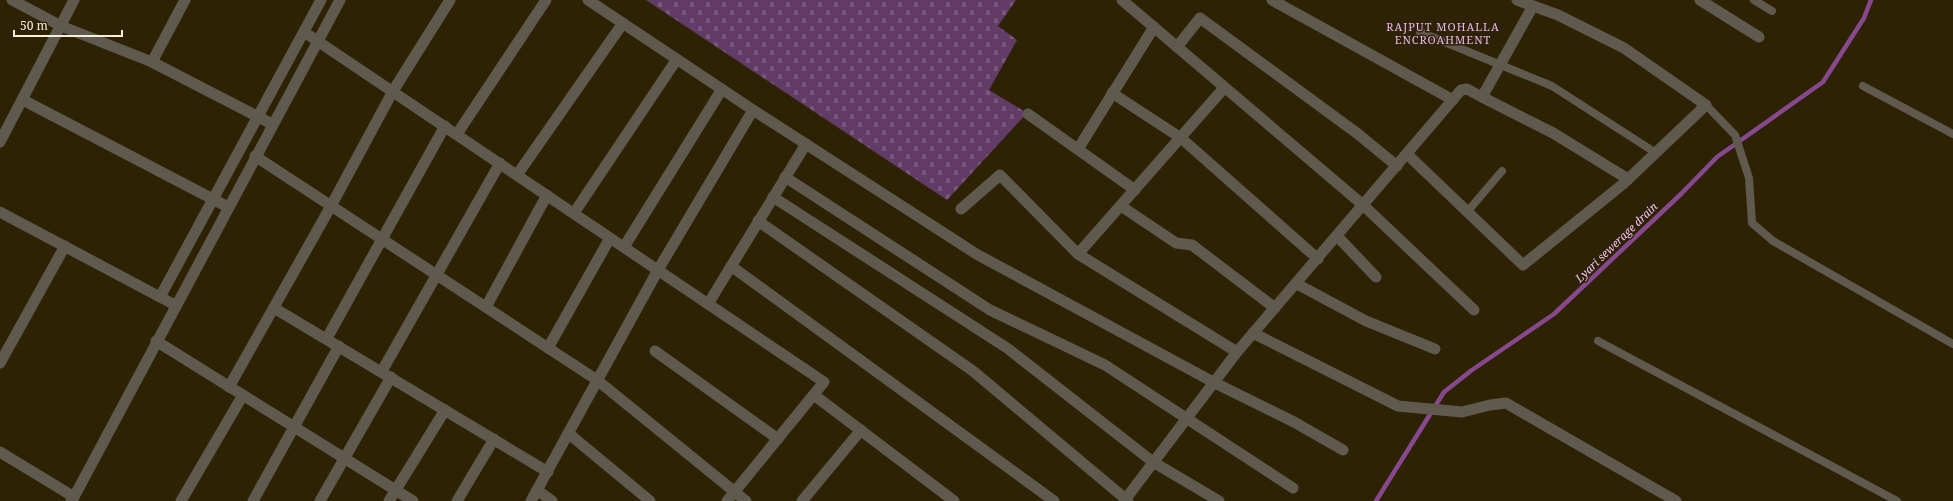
<svg xmlns="http://www.w3.org/2000/svg" width="1953" height="501" viewBox="0 0 1953 501" font-family="'Noto Serif',serif">
  <style>
    .cemetery { fill: url(#cemetery-stones) }
    .lines { fill: none; stroke-linecap: round; stroke-linejoin: round }
    .stream { stroke: #87488d; stroke-width: 4.5 }
    .service { stroke: #5f5a4d; stroke-width: 8 }
    .minor { stroke: #5f5a4d; stroke-width: 11 }
    .tertiary { stroke: #5f5a4d; stroke-width: 11 }
    .labels { text-anchor: middle; dominant-baseline: central; stroke-width: 3; stroke-linejoin: round; paint-order: stroke }
    .neighbourhood-label { font-size: 11px; letter-spacing: 1px; fill: #edb6f1; stroke: #2d2304 }
    .water-label { font-size: 11px; font-style: italic; fill: #f7c4fc; stroke: #2d2304 }
  </style>
  <defs>
    <pattern id="cemetery-stones" width="16" height="16" patternUnits="userSpaceOnUse"><rect width="16" height="16" fill="#623b66"/><path d="M2 7V4a2 2 0 0 1 4 0v3zM10 15v-3a2 2 0 0 1 4 0v3z" fill="#79587b"/></pattern>
  </defs>
  <rect width="100%" height="100%" fill="#2d2304"/>
  <!-- cemetery -->
  <polygon class="cemetery" points="646,0 1016,0 998,26 1017,40 989,90 1027,113 947,200"/>
  <g class="lines">
    <!-- stream -->
    <polyline class="stream" points="1376,501 1444,392 1472,370 1554,314 1681,194 1717,157 1823,82 1864,18 1871,0"/>
    <!-- service -->
    <g class="service">
      <polyline points="1754,0 1772,11"/>
      <polyline points="1420,32 1552,86 1656,153"/>
      <polyline points="1863,86 1953,134"/>
      <polyline points="1706,105 1735,135 1749,178 1752,223 1773,241 1953,344"/>
      <polyline points="1467,212 1502,171"/>
      <polyline points="1598,341 1897,501"/>
    </g>
    <!-- minor -->
    <g class="minor">
      <polyline points="12,0 61,26 152,62 272,124"/>
      <polyline points="588,0 753,110 978,255 1215,383 1294,422 1343,450"/>
      <polyline points="1122,0 1363,205 1474,310"/>
      <polyline points="1272,0 1453,100"/>
      <polyline points="1700,0 1759,37"/>
      <polyline points="304,32 824,382 727,501"/>
      <polyline points="1177,47 1200,18 1358,134 1397,166"/>
      <polyline points="152,62 185,0"/>
      <polyline points="1112,93 1181,138 1318,259"/>
      <polyline points="1482,97 1553,133 1628,179"/>
      <polyline points="23,100 228,207"/>
      <polyline points="1028,114 1135,190"/>
      <polyline points="457,134 546,0"/>
      <polyline points="0,142 74,0"/>
      <polyline points="1078,149 1154,27"/>
      <polyline points="1407,154 1523,265 1623,184 1706,105 1624,48 1558,15 1517,0"/>
      <polyline points="255,156 597,380 746,501"/>
      <polyline points="517,175 623,23"/>
      <polyline points="785,177 990,310 1105,365 1293,488"/>
      <polyline points="773,197 1007,348 1153,462 1219,501"/>
      <polyline points="1121,206 1176,243 1192,245 1275,308"/>
      <polyline points="961,209 1000,175 1078,254 1237,352"/>
      <polyline points="0,212 175,305"/>
      <polyline points="574,213 677,59"/>
      <polyline points="758,221 973,371 1128,501"/>
      <polyline points="1337,236 1376,277"/>
      <polyline points="624,247 722,89"/>
      <polyline points="1078,254 1224,88"/>
      <polyline points="731,266 1054,501"/>
      <polyline points="1297,284 1366,321 1435,349"/>
      <polyline points="160,297 321,0"/>
      <polyline points="708,304 806,144"/>
      <polyline points="486,307 547,195"/>
      <polyline points="274,308 548,472"/>
      <polyline points="1253,333 1398,406 1462,412 1490,405 1506,403 1676,501"/>
      <polyline points="327,338 445,126"/>
      <polyline points="156,341 413,501"/>
      <polyline points="548,348 610,238"/>
      <polyline points="655,351 778,439"/>
      <polyline points="0,363 65,246"/>
      <polyline points="382,371 500,163"/>
      <polyline points="229,387 331,206 393,91 450,0"/>
      <polyline points="814,395 954,501"/>
      <polyline points="568,433 650,501"/>
      <polyline points="537,490 552,501"/>
      <polyline points="74,497 340,0"/>
      <polyline points="181,501 243,395"/>
      <polyline points="253,501 339,346"/>
      <polyline points="320,501 391,377"/>
      <polyline points="389,501 445,410"/>
      <polyline points="457,501 494,439"/>
      <polyline points="531,501 658,270 753,110"/>
      <polyline points="802,501 861,430"/>
      <polyline points="1124,501 1237,352 1461,90 1467,89 1482,97 1533,6"/>
    </g>
    <!-- tertiary -->
    <polyline class="tertiary" points="0,452 74,497 71,501"/>
  </g>
  <g class="labels">
    <!-- neighbourhood labels -->
    <g class="neighbourhood-label">
      <text x="1443" y="26">RAJPUT MOHALLA<tspan x="1443" dy="13">ENCROAHMENT</tspan></text>
    </g>
    <!-- water labels -->
    <g class="water-label">
      <text transform="translate(1616 242) rotate(-44)">Lyari sewerage drain</text>
    </g>
  </g>
  <!-- scale -->
  <path d="M14 30v6h108v-6" fill="none" stroke="#f6efde" stroke-width="2"/>
  <text x="20" y="30" font-size="12" fill="#f6efde" stroke="#2d2304" stroke-width="3" paint-order="stroke">50 m</text>
</svg>
